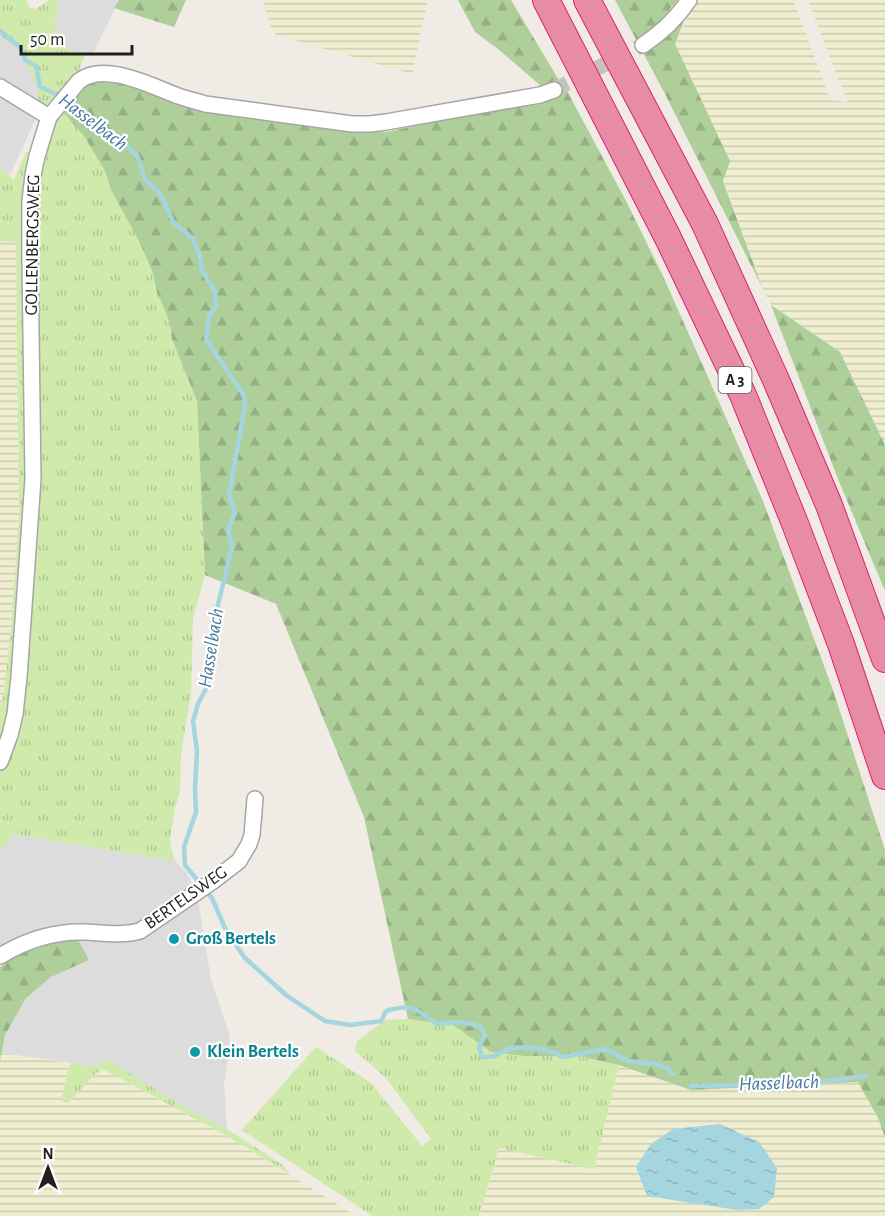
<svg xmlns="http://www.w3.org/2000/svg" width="885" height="1216" viewBox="0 0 885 1216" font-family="'Alegreya Sans',sans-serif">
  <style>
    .residential { fill: #dddcdc }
    .farmland { fill: url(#farmland-rules) }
    .grass { fill: url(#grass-tufts) }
    .forest { fill: url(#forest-firs) }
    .water { fill: url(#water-ripples) }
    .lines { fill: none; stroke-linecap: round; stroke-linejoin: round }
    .stream { stroke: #a5d5de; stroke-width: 4.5 }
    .minor-tunnel { stroke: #c6c2bd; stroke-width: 15; stroke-dasharray: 15 8; stroke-linecap: butt }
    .minor-casing { stroke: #a6a6a6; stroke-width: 18 }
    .motorway-casing { stroke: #dc2471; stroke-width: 28 }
    .minor { stroke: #fff; stroke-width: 15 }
    .motorway { stroke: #e78ca4; stroke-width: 26 }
    .culture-dot { fill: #0f9aa8; stroke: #fff; stroke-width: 2 }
    .labels { text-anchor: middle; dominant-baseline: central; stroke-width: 4.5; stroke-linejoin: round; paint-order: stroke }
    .shield { fill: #fff; stroke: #626262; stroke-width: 1.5 }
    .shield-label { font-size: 16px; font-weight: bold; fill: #1f1f1f }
    .street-label { font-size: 18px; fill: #1f1f1f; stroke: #fff }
    .culture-label { font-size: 18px; font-weight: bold; fill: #0d838f; stroke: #fff; text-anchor: start }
    .water-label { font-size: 20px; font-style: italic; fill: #4479a0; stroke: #fff }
  </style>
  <defs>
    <pattern id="farmland-rules" width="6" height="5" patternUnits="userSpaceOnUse" patternTransform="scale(1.5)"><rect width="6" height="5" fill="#efeed0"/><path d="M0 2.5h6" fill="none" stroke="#ccccb2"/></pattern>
    <pattern id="grass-tufts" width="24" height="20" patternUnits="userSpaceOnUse" patternTransform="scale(1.5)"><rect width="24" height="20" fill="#cfeaab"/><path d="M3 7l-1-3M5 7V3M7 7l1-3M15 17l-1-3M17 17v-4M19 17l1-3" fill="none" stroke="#b1c893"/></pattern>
    <pattern id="forest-firs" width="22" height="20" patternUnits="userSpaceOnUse" patternTransform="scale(1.5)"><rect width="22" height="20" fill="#aecf99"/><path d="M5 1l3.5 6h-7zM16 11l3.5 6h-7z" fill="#95b183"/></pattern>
    <pattern id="water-ripples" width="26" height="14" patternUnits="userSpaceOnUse" patternTransform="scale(1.5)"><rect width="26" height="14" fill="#a5d5de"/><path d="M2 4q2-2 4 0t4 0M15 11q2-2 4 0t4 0" fill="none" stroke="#8eb6be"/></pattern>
  </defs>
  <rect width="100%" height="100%" fill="#f0ebe5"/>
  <!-- residential -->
  <g class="residential">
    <polygon points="59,0 119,0 93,54 73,52 55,38 55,24"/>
    <polygon points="0,36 20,50 31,65 38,88 38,113 10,175 0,167"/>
    <polygon points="13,834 175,861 188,875 197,894 211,980 229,1034 230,1043 224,1084 227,1129 95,1066 1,1053 5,1035 26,998 51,977 89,959 0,951 0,851"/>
  </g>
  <!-- farmland -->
  <g class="farmland">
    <polygon points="263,0 428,0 412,74 276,35 271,28"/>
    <polygon points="694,0 793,0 831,100 847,102 808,0 885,0 885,445 840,352 771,305 762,287 675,44"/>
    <polygon points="0,241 16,242 19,514 12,617 4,692 0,707"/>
    <polygon points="1,1053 70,1063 61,1100 103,1069 229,1137 356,1216 0,1216 0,1060"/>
    <polygon points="619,1065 691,1090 858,1082 878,1118 885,1137 885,1216 479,1216 499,1148 594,1169"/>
  </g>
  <!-- grass -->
  <g class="grass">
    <polygon points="0,0 26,0 30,8 36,9 49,0 59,0 55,24 55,38 73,52 85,54 78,73 38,113 38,88 20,50 0,36"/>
    <polygon points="59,109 84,136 105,171 111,190 140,243 153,273 158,297 161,301 170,323 172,339 197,401 205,575 193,618 191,694 181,753 180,792 175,808 170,838 172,851 175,861 13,834 0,851 0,767 16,716 39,161"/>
    <polygon points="34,151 31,478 11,701 0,745 0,707 4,692 12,617 19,514 16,242 0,241 0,167 14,180 26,152"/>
    <polygon points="408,1019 453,1025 491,1052 525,1056 578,1056 619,1065 594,1169 499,1148 479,1216 373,1216 242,1130 316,1047 371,1083 422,1146 431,1139 386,1078 355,1051 357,1041 385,1020"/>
    <polygon points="108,1060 193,1112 227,1129 283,1165 290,1174 229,1137 103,1069 95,1074 68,1103 61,1100 70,1063 95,1066"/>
  </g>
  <!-- forest -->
  <g class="forest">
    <polygon points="119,0 186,0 174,27 114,8"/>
    <polygon points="458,0 511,0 560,82 541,86 498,49 475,32"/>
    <polygon points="615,0 678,0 669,10 683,23 675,44 730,161 723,181 762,287 665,94"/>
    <path d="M 100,82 L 118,83 L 203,111 L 358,132 L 386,132 L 530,101 L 567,91 L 626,201 L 663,276 L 763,501 L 833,690 L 885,850 L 885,1137 L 878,1118 L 858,1082 L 691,1090 L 619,1065 L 578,1056 L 525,1056 L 491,1052 L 453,1025 L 408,1019 L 364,817 L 276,604 L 205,575 L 197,401 L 172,339 L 170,323 L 161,301 L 158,297 L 153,273 L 140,243 L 111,190 L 105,171 L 84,136 L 60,109 C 73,96 82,85 100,82 Z"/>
    <polygon points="771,305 840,352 885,445 885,591 838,479"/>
    <polygon points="76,936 89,960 51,977 26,998 5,1035 0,1060 0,967 31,946"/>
  </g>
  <!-- water -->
  <polygon class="water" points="720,1124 759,1142 777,1168 774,1197 759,1209 737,1210 647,1196 636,1167 651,1144 673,1129"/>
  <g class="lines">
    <!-- stream -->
    <g class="stream">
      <polyline points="0,31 21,48 25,60 36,66 40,87 61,96"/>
      <path d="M 69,99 L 137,155 L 145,179 L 160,193 L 173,222 L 192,238 L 200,256 L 202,270 L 215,292 L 216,306 L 209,317 L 206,338 L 219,359 L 244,395 L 245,406 L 229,495 L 235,513 L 228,530 L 232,547 L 216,613 L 209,656 L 210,667 L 204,677 L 208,685 L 198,704 L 193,721 L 197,751 L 195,789 L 196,812 L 184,847 L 185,865 L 212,898 L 225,928 L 244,957 L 286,995 L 325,1021 L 350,1025 L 381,1021 L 386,1011 C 413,1003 416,1009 437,1024 C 453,1021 466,1021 481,1027 L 485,1035 L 479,1047 L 482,1057 C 499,1058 496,1053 509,1049 C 523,1045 551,1049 562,1057 L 606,1049 L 628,1061 L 655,1064 L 667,1068 L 673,1074"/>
      <path d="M 691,1086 C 750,1085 808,1085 866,1076"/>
    </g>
    <!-- minor-tunnel -->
    <polyline class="minor-tunnel" points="554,90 643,45"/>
    <defs>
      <g id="minor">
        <path d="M 643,45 C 661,33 677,18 689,0"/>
        <polyline points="0,87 49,117"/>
        <path d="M 0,762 L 10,735 L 15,714 L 19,677 L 33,479 L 30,259 L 30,201 L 33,175 L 37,156 L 49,117 L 79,81 C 105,61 151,86 178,96 C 187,99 196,101 205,104 L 352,124 L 370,124 L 386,122 L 540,95 L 554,90"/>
        <path d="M 0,956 C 26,940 54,931 85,932 C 104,933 122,936 140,931 L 213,881 L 239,861 L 249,844 L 252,835 L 255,799"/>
      </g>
      <g id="motorway">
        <polyline points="546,0 668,238 743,395 794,521 841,644 885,776"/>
        <polyline points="587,0 705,224 776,380 829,505 885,659"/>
      </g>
    </defs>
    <!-- minor casing -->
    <use href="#minor" class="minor-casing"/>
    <!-- motorway casing -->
    <use href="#motorway" class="motorway-casing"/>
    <!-- minor -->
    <use href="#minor" class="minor"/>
    <!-- motorway -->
    <use href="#motorway" class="motorway"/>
  </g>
  <!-- markers -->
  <g class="culture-dot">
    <circle cx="174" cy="939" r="6"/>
    <circle cx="195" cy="1052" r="6"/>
  </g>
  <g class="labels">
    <!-- shield labels -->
    <rect class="shield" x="718.5" y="367" width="33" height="26" rx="4.5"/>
    <g class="shield-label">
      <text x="735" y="380">A 3</text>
    </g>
    <!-- street labels -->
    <g class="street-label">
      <text transform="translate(33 245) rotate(-89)">GOLLENBERGSWEG</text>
      <text transform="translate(186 898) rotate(-35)">BERTELSWEG</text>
    </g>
    <!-- culture labels -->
    <g class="culture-label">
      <text x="186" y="939">Groß Bertels</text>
      <text x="207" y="1052">Klein Bertels</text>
    </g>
    <!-- water labels -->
    <g class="water-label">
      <text transform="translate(93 122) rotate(37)">Hasselbach</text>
      <text transform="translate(211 648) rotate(-81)">Hasselbach</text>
      <text transform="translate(779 1083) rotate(-2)">Hasselbach</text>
    </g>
  </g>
  <!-- north arrow -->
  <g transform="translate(48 1168)" stroke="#ffffff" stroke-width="4.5" paint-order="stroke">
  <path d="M0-4.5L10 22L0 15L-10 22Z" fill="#1f1f1f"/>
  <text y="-9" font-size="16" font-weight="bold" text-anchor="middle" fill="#1f1f1f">N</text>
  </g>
  <!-- scale -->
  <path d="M21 45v9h111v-9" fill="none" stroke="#1f1f1f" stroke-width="3"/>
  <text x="30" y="45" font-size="18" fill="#1f1f1f" stroke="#ffffff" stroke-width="4.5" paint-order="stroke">50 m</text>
</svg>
